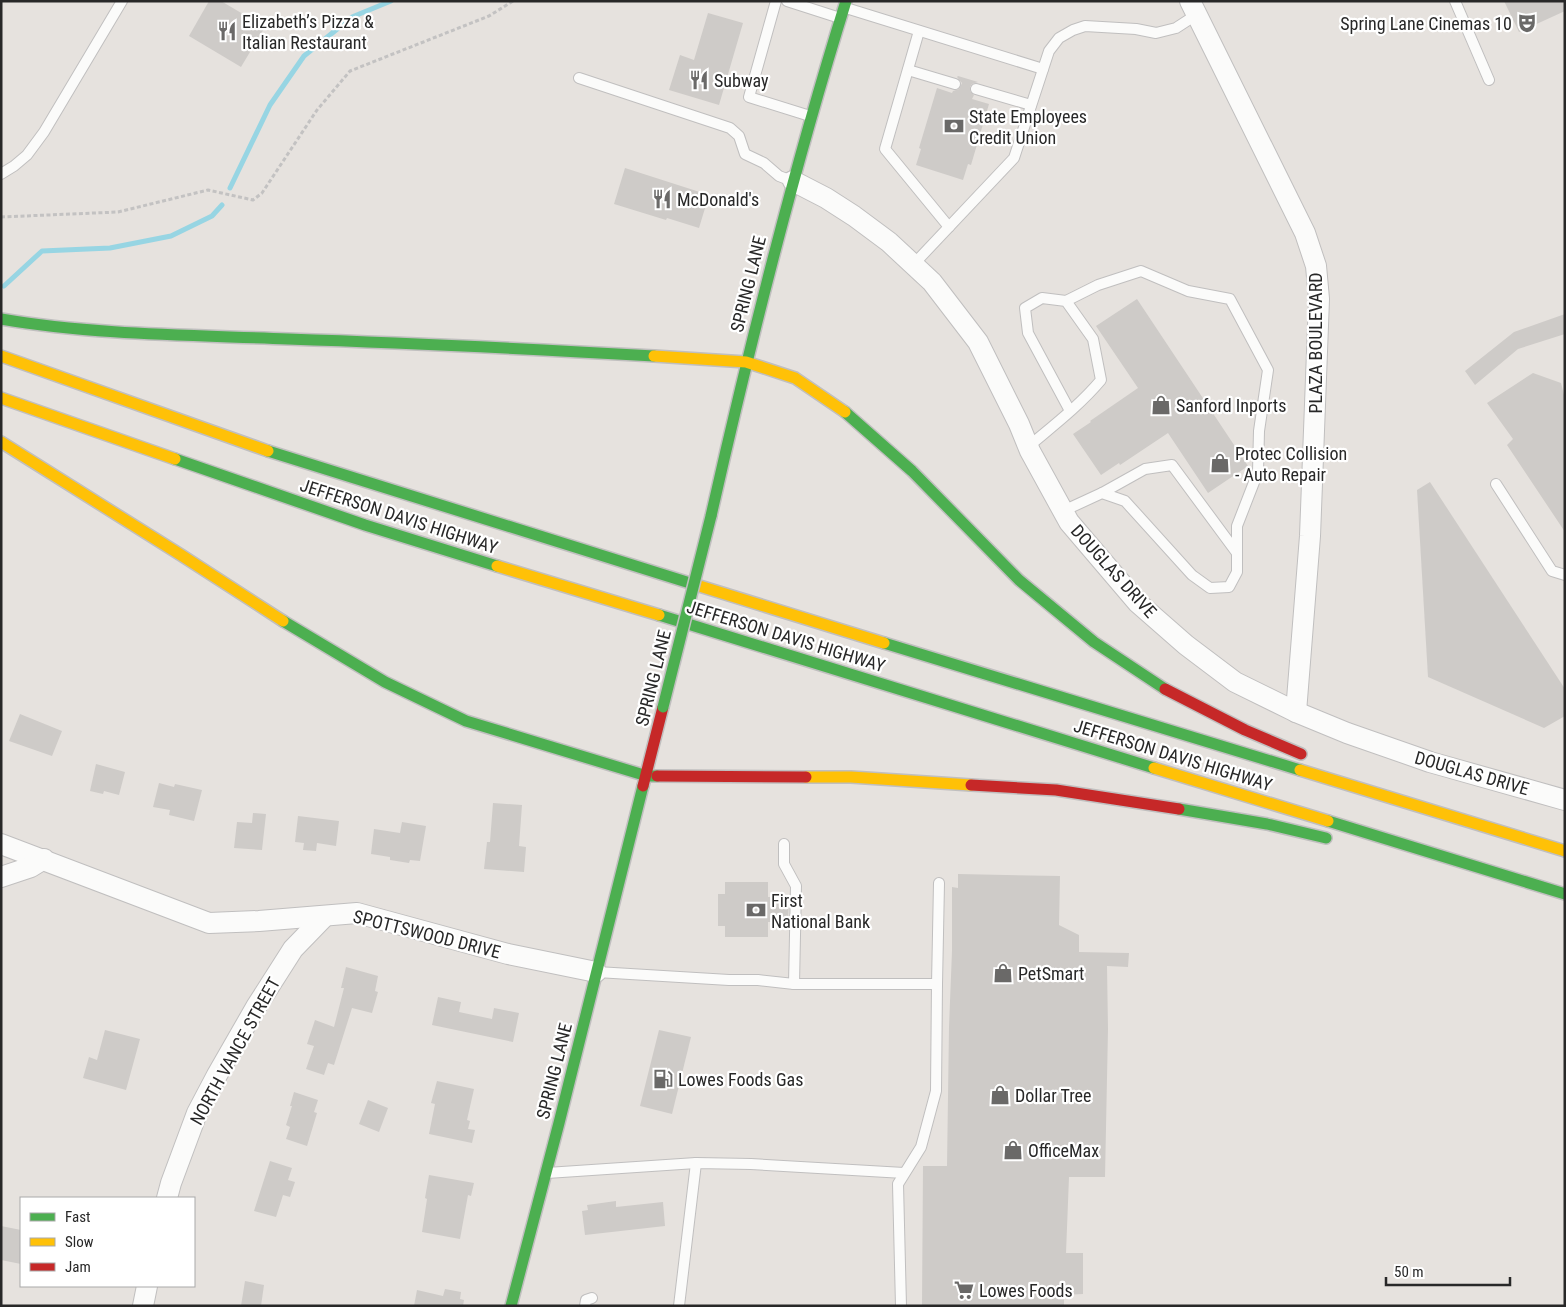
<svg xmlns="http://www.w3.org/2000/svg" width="1566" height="1307" viewBox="0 0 1566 1307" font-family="'Roboto Condensed',sans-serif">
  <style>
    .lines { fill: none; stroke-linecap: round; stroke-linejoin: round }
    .stream { stroke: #97d5e3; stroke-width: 5 }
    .building { fill: #cecbc8 }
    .lane-casing { stroke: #c0bfbf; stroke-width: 12 }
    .street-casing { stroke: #c0bfbf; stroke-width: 22 }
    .fast-casing { stroke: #c0bfbf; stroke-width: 14 }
    .slow-casing { stroke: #c0bfbf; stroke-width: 14 }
    .jam-casing { stroke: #c0bfbf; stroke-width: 14 }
    .path { stroke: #c3c2c2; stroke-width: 3; stroke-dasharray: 4 2.5; stroke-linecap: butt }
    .lane { stroke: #fbfbfa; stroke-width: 10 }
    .street { stroke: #fbfbfa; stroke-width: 20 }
    .fast { stroke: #4caf50; stroke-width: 11 }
    .slow { stroke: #ffc107; stroke-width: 11 }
    .jam { stroke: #c62828; stroke-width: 11 }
    .fast-bridge-casing { stroke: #c0bfbf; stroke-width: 14; stroke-linecap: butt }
    .fast-bridge { stroke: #4caf50; stroke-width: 11 }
    .labels { text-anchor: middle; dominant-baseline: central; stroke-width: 4.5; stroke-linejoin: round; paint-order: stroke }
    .poi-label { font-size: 18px; fill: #282828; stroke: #fff; text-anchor: start }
    .street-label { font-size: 18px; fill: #282828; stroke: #fff }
  </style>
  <rect width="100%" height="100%" fill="#e6e2de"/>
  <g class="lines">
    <!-- stream -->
    <g class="stream">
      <polyline points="230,188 270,105 304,56 352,17 391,1"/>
      <polyline points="4,286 42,251 110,248 171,236 212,216 222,205"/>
    </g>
  </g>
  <!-- building -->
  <g class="building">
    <polygon points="209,1 221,1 265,27 241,67 189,36"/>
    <polygon points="1504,1 1565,1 1565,11 1519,32"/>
    <polygon points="708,13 743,23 719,105 669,90 680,55 694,60"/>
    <polygon points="958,76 978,82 972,84 970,87 970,91 974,95 972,99 989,104 971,165 968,164 963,180 916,165 921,149 919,148 937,88 952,93 953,91 959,89 962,83 957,77"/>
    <polygon points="625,168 709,195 699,228 667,218 666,220 614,204"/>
    <polygon points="1137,299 1248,466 1208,493 1168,433 1120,465 1119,463 1101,475 1073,434 1091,422 1090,421 1138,388 1096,326"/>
    <polygon points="1565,314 1565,334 1518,349 1475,385 1465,371 1514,332"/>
    <polygon points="1533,373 1561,383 1565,399 1565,532 1507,445 1513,439 1487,403"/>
    <polygon points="1430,482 1565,689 1565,716 1544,728 1428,677 1417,490"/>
    <polygon points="20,714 62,731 52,756 9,741"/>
    <polygon points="96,764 125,772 119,795 104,791 103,794 90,791"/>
    <polygon points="159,783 174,787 175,784 202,790 194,821 169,815 170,810 153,807"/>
    <polygon points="493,803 522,805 519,846 526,847 524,872 484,869 487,842 490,842"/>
    <polygon points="253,813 266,814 262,850 234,848 237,822 252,823"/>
    <polygon points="298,816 339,821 336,846 317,843 316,851 303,850 304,843 295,842"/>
    <polygon points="402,822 426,826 420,861 410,860 409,863 390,860 390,857 371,854 374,829 400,833"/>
    <polygon points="958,874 1060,876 1059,925 1079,935 1079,952 1129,953 1128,967 1107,966 1108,1029 1105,1177 1069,1177 1066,1253 1083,1253 1083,1294 1064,1295 1064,1306 922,1306 923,1166 947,1166 949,1027 952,951 952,887 958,888"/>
    <polygon points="725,882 768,882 768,897 789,897 788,922 768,922 768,937 725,937 725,926 718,926 718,894 725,894"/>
    <polygon points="346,967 378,976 375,991 378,992 372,1013 352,1008 334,1065 328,1063 324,1075 306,1069 314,1046 307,1044 315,1020 334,1027 344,988 341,988"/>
    <polygon points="438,997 461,1002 459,1012 492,1019 494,1008 519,1013 513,1042 432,1025"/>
    <polygon points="105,1030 140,1039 126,1090 83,1078 89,1057 97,1060"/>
    <polygon points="659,1030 691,1037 672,1114 640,1106"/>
    <polygon points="437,1081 474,1089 467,1120 470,1121 468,1129 475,1130 472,1143 429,1134 435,1104 431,1103"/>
    <polygon points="294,1092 318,1100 314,1112 317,1113 307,1146 286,1139 290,1127 286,1125 292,1106 290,1106"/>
    <polygon points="368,1100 388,1108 379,1132 359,1124"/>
    <polygon points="270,1161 292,1168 288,1180 295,1182 290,1197 283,1195 276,1217 254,1211"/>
    <polygon points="429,1175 474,1183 471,1196 468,1195 460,1239 422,1232 427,1199 425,1198"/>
    <polygon points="616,1201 616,1207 663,1202 665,1226 585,1235 582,1211 588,1210 587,1205"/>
    <polygon points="1,1226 21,1230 21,1264 1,1260"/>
    <polygon points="245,1281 264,1285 261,1306 241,1306"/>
    <polygon points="445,1289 461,1292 460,1299 464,1300 463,1306 414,1306 417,1290 443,1296"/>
  </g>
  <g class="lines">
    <defs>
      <g id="lane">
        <polyline points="776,1 749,97 810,116"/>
        <polyline points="787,1 840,18"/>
        <polyline points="1455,1 1489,80"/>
        <polyline points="846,8 1043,69"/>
        <polyline points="919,31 885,149 949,227"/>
        <polyline points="908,70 955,84"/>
        <polyline points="579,78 730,128 739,136 745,154 764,163 779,176 792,181"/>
        <polyline points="976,89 1031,105"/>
        <polyline points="1,174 14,166 27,155 44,132 122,1"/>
        <polyline points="913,265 1014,158 1049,51 1059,38 1073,30 1085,26 1136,29 1156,33 1176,28 1196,15"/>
        <path d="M 1029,446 C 1054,425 1080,405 1101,380 L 1093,339 L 1066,301 L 1042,298 L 1025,308 L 1028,333 L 1070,411"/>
        <polyline points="1496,484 1552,571 1565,575"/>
        <polyline points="1102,493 1145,469 1172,465 1237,553"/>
        <polyline points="1063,511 1102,493 1125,501 1192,575 1210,588 1229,587 1237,572 1237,526 1258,472 1259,431 1268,370 1230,299 1188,291 1141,271 1098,285 1066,301"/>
        <polyline points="784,844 784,864 796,886 794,984"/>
        <polyline points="597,972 729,980 758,980 794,984 937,984"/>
        <polyline points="547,1173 696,1163 751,1164 904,1173"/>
        <polyline points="585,1306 586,1300 592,1298"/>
        <polyline points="679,1306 696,1163"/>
        <polyline points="901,1306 898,1184 921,1147 936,1091 937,984 939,883"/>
      </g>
      <g id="street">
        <polyline points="1190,1 1305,233 1316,266 1319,299 1310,536 1296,712"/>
        <polyline points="793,181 826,198 854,216 889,242 932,282 978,342 1019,424 1030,451 1069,522 1138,603 1186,645 1235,682 1296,712 1347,733 1430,762 1565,800"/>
        <polyline points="1,844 209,923 259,921 357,913 508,954 596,972"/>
        <polyline points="1,877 31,867 44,859"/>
        <polyline points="167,1198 171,1183 197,1113 217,1075 256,1007 293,949 325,916"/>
        <polyline points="143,1306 147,1286"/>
      </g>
      <g id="fast">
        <path d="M 1,319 C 94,335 193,335 288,339 C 410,343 532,349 654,356"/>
        <polyline points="845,412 912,471 1019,580 1094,642 1165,689"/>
        <polyline points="268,451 693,584"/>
        <polyline points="175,459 365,525 497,566"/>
        <path d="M 711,516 C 750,343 793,171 846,1"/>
        <polyline points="659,615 1154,768"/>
        <polyline points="283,621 385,682 466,721 647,776 657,776"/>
        <polyline points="884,643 1300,770"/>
        <polyline points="1179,809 1267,824 1326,838"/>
        <polyline points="1328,821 1565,894"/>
        <polyline points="511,1306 559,1123 643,786"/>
      </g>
      <g id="slow">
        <polyline points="1,356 268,451"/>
        <polyline points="654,356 746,362 795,378 845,412"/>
        <polyline points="1,398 175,459"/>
        <polyline points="1,442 181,555 283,621"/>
        <polyline points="497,566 659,615"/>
        <polyline points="693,584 884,643"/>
        <polyline points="1154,768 1328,821"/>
        <polyline points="1300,770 1565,851"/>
        <polyline points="806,777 851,777 971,785"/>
      </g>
      <g id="jam">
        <polyline points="1165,689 1245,730 1301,754"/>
        <polyline points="657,776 806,777"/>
        <polyline points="971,785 1056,790 1179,809"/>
        <polyline points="643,786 663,707"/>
      </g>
    </defs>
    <!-- lane casing -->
    <use href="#lane" class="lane-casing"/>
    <!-- street casing -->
    <use href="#street" class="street-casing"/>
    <!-- fast casing -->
    <use href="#fast" class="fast-casing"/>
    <!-- slow casing -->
    <use href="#slow" class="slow-casing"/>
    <!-- jam casing -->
    <use href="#jam" class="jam-casing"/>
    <!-- path -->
    <polyline class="path" points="1,217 118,212 208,190 253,200 262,193 317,110 350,71 489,16 513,1"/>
    <!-- lane -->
    <use href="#lane" class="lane"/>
    <!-- street -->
    <use href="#street" class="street"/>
    <!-- fast -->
    <use href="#fast" class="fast"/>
    <!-- slow -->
    <use href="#slow" class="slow"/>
    <!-- jam -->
    <use href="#jam" class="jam"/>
    <defs>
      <polyline id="fast-bridge" points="663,707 711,516"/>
    </defs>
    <!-- fast-bridge casing -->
    <use href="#fast-bridge" class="fast-bridge-casing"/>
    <!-- fast-bridge -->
    <use href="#fast-bridge" class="fast-bridge"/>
  </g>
  <!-- icons -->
  <defs>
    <symbol id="theatre-bare" viewBox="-9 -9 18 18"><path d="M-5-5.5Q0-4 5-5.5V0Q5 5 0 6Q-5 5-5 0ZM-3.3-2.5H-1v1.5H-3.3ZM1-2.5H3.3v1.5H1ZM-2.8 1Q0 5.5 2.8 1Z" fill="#6a6968" stroke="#fff" stroke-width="2.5" paint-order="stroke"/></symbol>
    <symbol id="restaurant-bare" viewBox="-9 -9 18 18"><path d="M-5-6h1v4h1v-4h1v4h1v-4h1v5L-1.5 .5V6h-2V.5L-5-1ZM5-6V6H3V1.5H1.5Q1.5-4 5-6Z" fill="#6a6968" stroke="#fff" stroke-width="2.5" paint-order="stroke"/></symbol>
    <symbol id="bank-bare" viewBox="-9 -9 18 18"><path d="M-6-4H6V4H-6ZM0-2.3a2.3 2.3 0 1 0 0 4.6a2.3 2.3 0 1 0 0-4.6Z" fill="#6a6968" stroke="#fff" stroke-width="2.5" paint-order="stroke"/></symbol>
    <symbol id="shop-bare" viewBox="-9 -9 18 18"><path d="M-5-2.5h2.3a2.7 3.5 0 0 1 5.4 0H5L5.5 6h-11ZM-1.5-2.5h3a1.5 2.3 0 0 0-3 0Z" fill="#6a6968" stroke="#fff" stroke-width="2.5" paint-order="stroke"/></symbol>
    <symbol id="fuel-bare" viewBox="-9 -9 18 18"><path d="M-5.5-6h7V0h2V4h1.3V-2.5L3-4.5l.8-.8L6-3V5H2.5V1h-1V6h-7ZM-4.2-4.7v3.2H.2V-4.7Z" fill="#6a6968" stroke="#fff" stroke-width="2.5" paint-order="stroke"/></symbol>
    <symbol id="supermarket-bare" viewBox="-9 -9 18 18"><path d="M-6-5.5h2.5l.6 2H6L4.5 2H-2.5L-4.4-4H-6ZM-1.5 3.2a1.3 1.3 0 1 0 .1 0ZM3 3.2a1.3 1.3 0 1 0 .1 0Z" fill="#6a6968" stroke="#fff" stroke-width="2.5" paint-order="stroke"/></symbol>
  </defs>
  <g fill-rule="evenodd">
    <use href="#theatre-bare" x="1513" y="9" width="28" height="28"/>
    <use href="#restaurant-bare" x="213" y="17" width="28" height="28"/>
    <use href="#restaurant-bare" x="685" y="66" width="28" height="28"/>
    <use href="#bank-bare" x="940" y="112" width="28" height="28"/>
    <use href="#restaurant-bare" x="648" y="185" width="28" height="28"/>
    <use href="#shop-bare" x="1147" y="391" width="28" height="28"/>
    <use href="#shop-bare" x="1206" y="449" width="28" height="28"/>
    <use href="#bank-bare" x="742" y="896" width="28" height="28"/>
    <use href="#shop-bare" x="989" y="959" width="28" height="28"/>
    <use href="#fuel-bare" x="649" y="1065" width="28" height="28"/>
    <use href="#shop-bare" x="986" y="1081" width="28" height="28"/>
    <use href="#shop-bare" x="999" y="1136" width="28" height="28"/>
    <use href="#supermarket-bare" x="950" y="1276" width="28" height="28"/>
  </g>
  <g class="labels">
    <!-- poi labels -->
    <g class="poi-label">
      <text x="242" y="21">Elizabeth’s Pizza &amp;<tspan x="242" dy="21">Italian Restaurant</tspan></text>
      <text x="1512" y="23" text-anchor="end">Spring Lane Cinemas 10</text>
      <text x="714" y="80">Subway</text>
      <text x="969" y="116">State Employees<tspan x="969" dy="21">Credit Union</tspan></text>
      <text x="677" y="199">McDonald's</text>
      <text x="1176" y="405">Sanford Inports</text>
      <text x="1235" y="453">Protec Collision<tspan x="1235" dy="21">- Auto Repair</tspan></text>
      <text x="771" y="900">First<tspan x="771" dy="21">National Bank</tspan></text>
      <text x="1018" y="973">PetSmart</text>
      <text x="678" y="1079">Lowes Foods Gas</text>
      <text x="1015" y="1095">Dollar Tree</text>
      <text x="1028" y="1150">OfficeMax</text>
      <text x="979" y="1290">Lowes Foods</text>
    </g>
    <!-- street labels -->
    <g class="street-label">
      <text transform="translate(748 284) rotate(-76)">SPRING LANE</text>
      <text transform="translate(1315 343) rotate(-90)">PLAZA BOULEVARD</text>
      <text transform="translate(399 516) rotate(18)">JEFFERSON DAVIS HIGHWAY</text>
      <text transform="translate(1114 571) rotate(48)">DOUGLAS DRIVE</text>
      <text transform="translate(786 636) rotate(17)">JEFFERSON DAVIS HIGHWAY</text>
      <text transform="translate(653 678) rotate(-76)">SPRING LANE</text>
      <text transform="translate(1173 755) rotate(17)">JEFFERSON DAVIS HIGHWAY</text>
      <text transform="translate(1472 773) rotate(16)">DOUGLAS DRIVE</text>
      <text transform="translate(427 934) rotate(14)">SPOTTSWOOD DRIVE</text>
      <text transform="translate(235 1051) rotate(-61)">NORTH VANCE STREET</text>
      <text transform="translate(554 1071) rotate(-76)">SPRING LANE</text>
    </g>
  </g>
  <!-- border -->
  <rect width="1566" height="1307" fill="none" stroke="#282828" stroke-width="5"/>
  <!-- legend -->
  <rect x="20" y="1197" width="175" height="90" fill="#ffffff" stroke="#a9a9a9"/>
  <rect x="30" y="1213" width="25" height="8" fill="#4caf50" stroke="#a9a9a9"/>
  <text x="65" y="1222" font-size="15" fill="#282828">Fast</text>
  <rect x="30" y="1238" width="25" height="8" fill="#ffc107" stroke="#a9a9a9"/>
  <text x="65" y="1247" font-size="15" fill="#282828">Slow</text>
  <rect x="30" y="1263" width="25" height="8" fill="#c62828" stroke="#a9a9a9"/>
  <text x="65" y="1272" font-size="15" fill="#282828">Jam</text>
  <!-- scale -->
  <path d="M1386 1277v8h124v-8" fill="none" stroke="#282828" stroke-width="2.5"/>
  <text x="1394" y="1277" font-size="15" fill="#282828" stroke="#ffffff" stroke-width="4" paint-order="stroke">50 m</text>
</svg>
